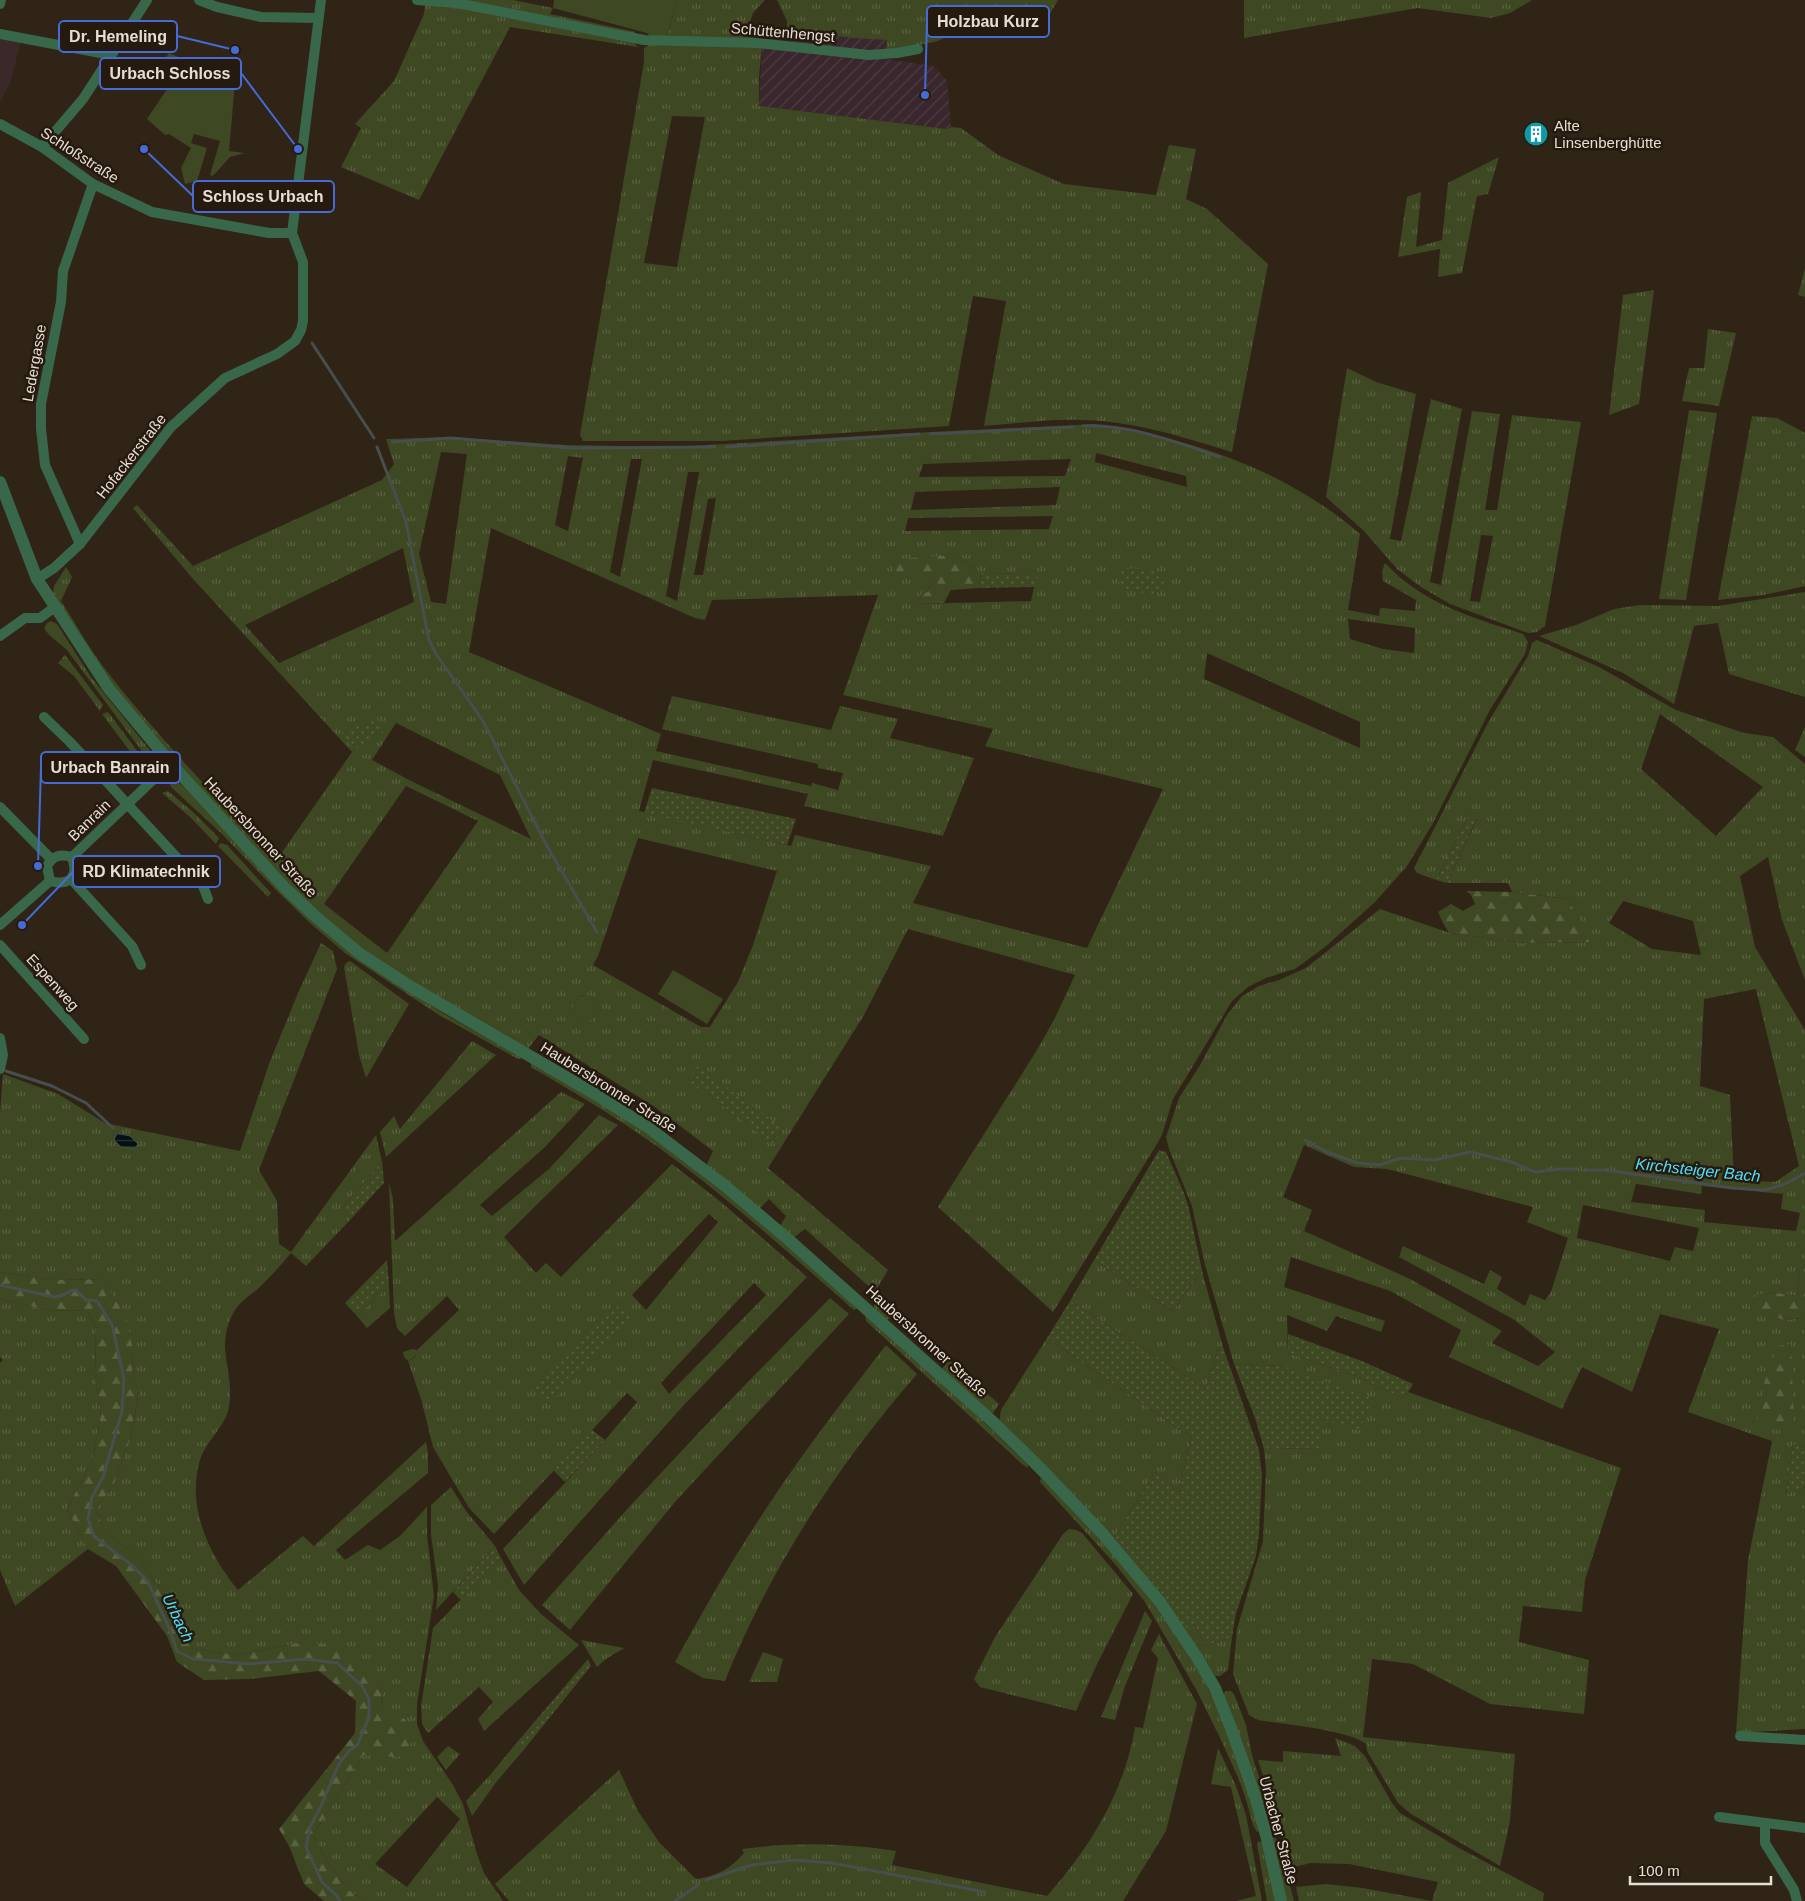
<svg xmlns="http://www.w3.org/2000/svg" width="1805" height="1901" viewBox="0 0 1805 1901" font-family="Arial,sans-serif">
  <style>
    .commercial { fill: #3b2829 }
    .industrial { fill: url(#industrial-furrows) }
    .grass { fill: url(#grass-tufts); fill-rule: evenodd }
    .forest { fill: url(#forest-firs) }
    .park { fill: #3e4822 }
    .garden { fill: url(#garden-dots) }
    .water { fill: url(#water-rules); stroke: #484e4d }
    .lines { fill: none; stroke-linecap: round; stroke-linejoin: round }
    .stream { stroke: #484e4d; stroke-width: 3 }
    .minor { stroke: #39674a; stroke-width: 10 }
    .tertiary { stroke: #39674a; stroke-width: 12 }
    .labels { text-anchor: middle; dominant-baseline: central; stroke-width: 5; stroke-linejoin: round; paint-order: stroke }
    .street-label { font-size: 15px; fill: #e6ded5; stroke: #261a0e }
    .poi-label { font-size: 15px; fill: #e6ded5; stroke: #261a0e; text-anchor: start }
    .water-label { font-size: 16px; font-style: italic; fill: #4edefb; stroke: #261a0e }
    .leader { fill: none; stroke: #456bd7; stroke-width: 2 }
    .callout-dot { fill: #456bd7; stroke: #261a0e; stroke-width: 2 }
    .callout { fill: #261a0e; stroke: #456bd7; stroke-width: 2 }
    .callout-label { font-size: 16px; text-anchor: middle; font-weight: bold; fill: #e6ded5 }
  </style>
  <defs>
    <pattern id="industrial-furrows" width="10" height="10" patternUnits="userSpaceOnUse" patternTransform="scale(1.25)"><rect width="10" height="10" fill="#3a272e"/><path d="M-1 1l2-2M0 10L10 0M9 11l2-2" fill="none" stroke="#4d3c42"/></pattern>
    <pattern id="grass-tufts" width="24" height="20" patternUnits="userSpaceOnUse" patternTransform="scale(1.25)"><rect width="24" height="20" fill="#3e4822"/><path d="M3 7l-1-3M5 7V3M7 7l1-3M15 17l-1-3M17 17v-4M19 17l1-3" fill="none" stroke="#5a6241"/></pattern>
    <pattern id="forest-firs" width="22" height="20" patternUnits="userSpaceOnUse" patternTransform="scale(1.25)"><rect width="22" height="20" fill="#3e4822"/><path d="M5 1l3.5 6h-7zM16 11l3.5 6h-7z" fill="#5a6241"/></pattern>
    <pattern id="garden-dots" width="8" height="8" patternUnits="userSpaceOnUse" patternTransform="scale(1.25)"><rect width="8" height="8" fill="#3e4822"/><path d="M2 2h.1M6 6h.1" fill="none" stroke="#5a6241" stroke-width="1.8" stroke-linecap="round"/></pattern>
    <pattern id="water-rules" width="6" height="5" patternUnits="userSpaceOnUse" patternTransform="scale(1.25)"><rect width="6" height="5" fill="#041013"/><path d="M0 2.5h6" fill="none" stroke="#293234"/></pattern>
  </defs>
  <rect width="100%" height="100%" fill="#302417"/>
  <!-- commercial -->
  <polygon class="commercial" points="0,36 21,41 10,83 0,102"/>
  <!-- industrial -->
  <polygon class="industrial" points="788,30 853,38 887,40 885,59 933,66 947,81 951,127 947,129 759,106 762,46 785,49"/>
  <!-- grass -->
  <g class="grass">
    <polygon points="446,0 513,0 553,8 550,14 632,31 639,35"/>
    <path d="M 677,0 L 765,0 L 753,13 L 749,26 L 762,46 L 759,76 L 759,106 L 947,129 L 951,127 L 961,128 L 998,155 L 1064,184 L 1156,195 L 1169,145 L 1196,149 L 1186,199 L 1207,209 L 1268,264 L 1232,452 C 1182,437 1132,420 1079,420 C 1048,419 1015,424 984,426 L 1006,301 L 973,296 L 949,426 L 721,441 L 583,441 L 580,435 L 644,62 L 644,48 L 651,43 L 667,38 ZM 672,116 L 705,117 L 677,267 L 644,263 Z"/>
    <polygon points="777,0 1058,0 1045,22 1006,16 972,23 938,41 896,50 886,50 887,40 853,38 789,30 787,39 782,38 787,27 787,21"/>
    <polygon points="1244,0 1532,0 1510,13 1491,18 1418,8 1244,38"/>
    <polygon points="425,5 453,7 634,43 638,47 510,27 419,200 341,167 361,128 355,124 394,81 424,14"/>
    <polygon points="1499,157 1488,194 1477,196 1462,273 1438,277 1440,249 1398,257 1407,197 1421,192 1416,247 1442,240 1448,183"/>
    <polygon points="1805,268 1805,297 1798,295"/>
    <polygon points="1654,290 1639,404 1609,415 1623,295"/>
    <polygon points="1708,329 1736,333 1719,406 1682,401 1689,368 1704,368"/>
    <path d="M 1347,368 L 1376,382 L 1416,394 L 1390,539 L 1401,541 L 1431,399 L 1462,409 L 1430,582 L 1441,585 L 1472,411 L 1500,414 L 1485,510 L 1497,510 L 1512,415 L 1581,422 L 1545,626 L 1537,632 L 1528,633 L 1450,604 L 1421,587 L 1397,569 L 1364,531 L 1326,497 ZM 1481,535 L 1493,536 L 1480,602 L 1470,601 Z"/>
    <polygon points="1689,410 1717,413 1686,600 1659,599"/>
    <polygon points="1752,416 1777,418 1805,433 1805,586 1764,595 1718,600"/>
    <path d="M 1095,424 C 1192,439 1285,469 1360,534 L 1348,610 L 1379,616 L 1380,608 L 1415,611 L 1416,600 L 1383,581 L 1382,571 L 1385,563 C 1423,604 1472,617 1523,634 L 1528,642 L 1525,654 L 1491,708 L 1432,825 L 1407,866 L 1375,902 L 1325,947 L 1295,969 L 1266,978 L 1248,987 L 1232,1001 L 1173,1099 L 1162,1135 L 1154,1149 L 1053,1312 L 938,1207 L 1037,1050 L 1055,1018 L 1075,975 L 908,929 L 864,1015 L 768,1168 L 888,1270 L 875,1292 L 805,1229 L 793,1238 L 780,1226 L 786,1216 L 769,1199 L 759,1209 L 706,1166 L 713,1151 L 655,1107 L 539,1035 L 528,1049 L 411,982 L 358,945 L 312,906 L 276,873 L 118,695 L 53,593 L 54,586 L 66,567 L 72,577 L 61,601 C 75,622 87,645 102,665 C 155,734 216,797 276,861 L 352,752 L 194,580 L 133,508 L 137,505 L 193,566 L 382,480 L 394,464 L 386,439 L 451,437 L 565,445 L 673,447 L 932,432 ZM 441,452 L 467,454 L 446,604 L 431,602 L 419,554 ZM 1096,453 L 1186,476 L 1187,487 L 1095,462 ZM 568,456 L 583,458 L 568,531 L 555,525 ZM 631,459 L 642,459 L 620,577 L 610,572 ZM 1071,459 L 1065,476 L 919,477 L 923,464 ZM 688,472 L 699,472 L 677,601 L 666,596 ZM 1060,487 L 1056,505 L 911,510 L 915,492 ZM 716,498 L 703,575 L 694,575 L 708,499 ZM 1053,516 L 1049,529 L 905,531 L 908,518 ZM 491,528 L 695,618 L 705,620 L 712,600 L 878,595 L 843,695 L 993,729 L 985,746 L 1163,789 L 1087,948 L 913,903 L 931,866 L 795,835 L 791,846 L 639,811 L 653,760 L 808,794 L 804,806 L 943,836 L 974,758 L 890,738 L 898,719 L 840,706 L 831,730 L 672,696 L 662,729 L 818,764 L 818,768 L 843,773 L 838,790 L 812,783 L 811,786 L 656,751 L 661,734 L 469,652 ZM 403,548 L 414,602 L 279,663 L 245,625 ZM 955,555 L 981,573 L 1037,574 L 1031,601 L 917,604 L 922,593 L 928,592 L 932,582 ZM 1348,619 L 1415,628 L 1414,653 L 1383,649 L 1350,639 ZM 1207,653 L 1360,722 L 1360,748 L 1204,679 ZM 396,723 L 500,775 L 531,839 L 411,781 L 372,760 ZM 406,786 L 478,821 L 387,953 L 324,904 ZM 638,838 L 777,871 L 753,945 L 738,982 L 710,1027 L 701,1027 L 593,965 L 598,956 ZM 582,995 L 593,997 L 597,1001 L 575,1014 C 572,1006 574,1000 582,995 ZM 689,1081 L 783,1128 L 774,1144 Z"/>
    <polygon points="1805,592 1805,697 1729,674 1718,623 1694,626 1674,704 1623,673 1539,636 1576,625 1614,609 1640,605 1718,606"/>
    <path d="M 51,621 L 57,624 L 91,677 L 157,759 L 155,771 L 144,754 L 67,650 C 60,643 49,637 44,628 L 47,623 Z"/>
    <path d="M 1537,640 L 1597,666 L 1676,710 L 1744,733 L 1773,737 L 1805,764 L 1805,980 L 1782,920 L 1768,857 L 1740,876 L 1755,947 L 1805,1030 L 1805,1264 L 1800,1269 L 1797,1296 L 1771,1292 L 1753,1296 L 1750,1307 L 1784,1320 L 1805,1318 L 1805,1448 L 1793,1445 L 1786,1494 L 1805,1487 L 1805,1729 L 1736,1733 L 1748,1560 L 1772,1441 L 1688,1412 L 1719,1329 L 1660,1314 L 1632,1392 L 1582,1367 L 1562,1409 L 1449,1357 L 1461,1330 L 1390,1291 L 1291,1257 L 1284,1287 L 1385,1321 L 1381,1332 L 1336,1316 L 1327,1331 L 1287,1315 L 1288,1353 L 1356,1376 L 1404,1399 L 1408,1392 L 1621,1468 L 1585,1580 L 1582,1612 L 1523,1606 L 1519,1642 L 1589,1660 L 1584,1714 L 1490,1704 L 1413,1664 L 1372,1659 L 1363,1737 L 1515,1754 L 1510,1821 L 1500,1866 L 1411,1814 L 1398,1803 L 1367,1751 L 1366,1744 C 1349,1730 1282,1724 1258,1720 L 1249,1715 L 1233,1674 L 1237,1629 L 1263,1541 L 1266,1469 L 1264,1449 L 1320,1448 L 1283,1366 L 1234,1364 L 1205,1265 L 1192,1206 L 1169,1149 L 1166,1137 L 1179,1098 L 1199,1067 L 1227,1015 L 1242,996 L 1259,986 L 1279,980 L 1306,968 L 1380,909 L 1450,933 L 1524,943 L 1594,942 L 1567,899 L 1512,892 L 1508,883 L 1447,883 L 1477,819 L 1469,815 L 1436,880 L 1417,873 L 1414,868 L 1489,721 L 1528,656 L 1532,643 ZM 1660,714 L 1763,787 L 1716,836 L 1641,769 ZM 1623,901 L 1693,921 L 1701,955 L 1652,949 L 1609,923 ZM 1756,989 L 1799,1166 L 1775,1182 L 1734,1180 L 1730,1095 L 1700,1086 L 1704,999 ZM 1304,1145 L 1354,1167 L 1387,1169 L 1533,1207 L 1527,1222 L 1568,1238 L 1551,1292 L 1545,1300 L 1530,1294 L 1525,1306 L 1497,1289 L 1502,1277 L 1490,1270 L 1484,1284 L 1403,1246 L 1399,1257 L 1513,1319 L 1555,1352 L 1538,1366 L 1492,1343 L 1502,1331 L 1410,1279 L 1304,1231 L 1312,1210 L 1283,1197 ZM 1636,1184 L 1701,1194 L 1702,1186 L 1783,1194 L 1781,1209 L 1800,1213 L 1796,1231 L 1704,1222 L 1705,1210 L 1631,1202 ZM 1583,1205 L 1699,1228 L 1693,1251 L 1675,1247 L 1670,1261 L 1577,1238 Z"/>
    <polygon points="65,655 103,705 100,711 74,676 58,663"/>
    <polygon points="108,712 147,764 147,774 102,714"/>
    <polygon points="1805,727 1805,757 1795,750"/>
    <polygon points="168,779 176,780 185,788 267,876 404,988 441,1012 522,1058 518,1059 439,1015 345,953 310,923 275,889 222,834 171,787"/>
    <polygon points="168,791 193,812 219,838 216,844 190,817 162,793"/>
    <polygon points="221,843 227,845 271,893 268,897 218,846"/>
    <path d="M 321,943 L 333,951 L 337,969 L 259,1170 L 277,1201 L 279,1244 L 291,1252 L 376,1135 L 382,1162 L 342,1208 L 351,1219 L 309,1263 L 306,1266 L 291,1253 C 281,1265 271,1276 260,1287 C 252,1294 241,1301 235,1310 C 228,1320 225,1335 225,1346 C 226,1369 234,1388 228,1411 C 224,1427 205,1443 200,1460 C 186,1507 209,1555 238,1590 L 303,1536 L 314,1546 L 426,1442 L 428,1453 L 428,1473 L 336,1550 L 345,1560 L 368,1545 L 380,1550 L 400,1536 L 427,1507 L 427,1535 L 434,1596 L 417,1704 L 417,1724 L 423,1741 L 453,1785 L 463,1804 L 477,1854 L 484,1873 L 503,1901 L 365,1901 L 348,1890 L 327,1860 L 313,1835 L 363,1755 L 373,1755 L 382,1714 L 381,1679 L 303,1642 L 239,1655 L 193,1649 L 170,1602 L 136,1555 L 105,1533 L 96,1509 L 114,1484 L 130,1440 L 139,1392 L 132,1379 L 133,1350 L 104,1279 L 51,1280 L 0,1272 L 0,1114 L 3,1074 L 58,1094 L 105,1123 L 240,1151 L 269,1064 L 298,993 ZM 437,1797 L 460,1819 L 407,1887 L 375,1864 Z"/>
    <polygon points="350,961 409,1004 366,1078 359,1055 344,967 346,963"/>
    <polygon points="472,1041 496,1055 386,1157 380,1132 394,1116 400,1129"/>
    <path d="M 531,1063 C 571,1086 612,1109 650,1136 C 724,1189 791,1249 858,1308 L 854,1310 C 786,1251 719,1189 645,1138 C 608,1112 570,1090 531,1067 Z"/>
    <path d="M 561,1092 L 585,1104 L 544,1148 L 480,1205 L 492,1216 L 549,1169 L 599,1115 L 618,1125 L 504,1237 L 536,1273 L 546,1263 L 561,1277 L 672,1164 L 721,1202 L 807,1277 L 682,1407 L 524,1585 L 503,1549 L 605,1440 L 637,1402 L 627,1393 L 494,1534 L 469,1508 L 433,1447 L 422,1402 L 408,1361 L 415,1357 L 417,1350 L 459,1310 L 447,1296 L 405,1336 L 397,1328 L 394,1313 L 389,1183 L 393,1199 L 395,1241 ZM 709,1214 L 718,1222 L 646,1310 L 632,1295 ZM 754,1283 L 766,1295 L 669,1394 L 661,1383 Z"/>
    <polygon points="1094,1260 1173,1311 1198,1275 1203,1275 1223,1347 1218,1349 1206,1389 1070,1301"/>
    <polygon points="389,1285 390,1308 367,1328 357,1316"/>
    <polygon points="879,1296 896,1311 887,1320 874,1309 874,1301"/>
    <polygon points="830,1298 849,1314 675,1502 570,1630 542,1605 631,1505 705,1426"/>
    <polygon points="0,1299 47,1310 87,1311 96,1328 95,1374 101,1414 93,1458 67,1509 88,1549 15,1606 0,1570 0,1363 3,1360 0,1357"/>
    <polygon points="865,1314 955,1394 1028,1465 1028,1468 1022,1464 866,1321"/>
    <polygon points="1047,1338 1191,1437 1179,1493 1155,1472 1113,1540 999,1423 1001,1410"/>
    <path d="M 886,1345 L 917,1374 C 839,1463 769,1570 725,1681 L 703,1678 L 675,1662 C 701,1615 728,1566 758,1521 C 797,1460 842,1402 886,1345 Z"/>
    <polygon points="949,1360 999,1404 993,1413 989,1412 942,1369"/>
    <path d="M 1041,1478 C 1104,1541 1166,1608 1208,1688 C 1231,1733 1246,1782 1259,1831 L 1257,1832 L 1253,1825 L 1247,1803 L 1240,1782 L 1221,1740 L 1197,1691 L 1145,1602 L 1115,1564 L 1040,1482 Z"/>
    <polygon points="451,1487 466,1511 495,1546 436,1610 438,1586 431,1535 431,1505"/>
    <polygon points="1069,1529 1076,1530 1082,1533 1133,1594 1097,1664 1076,1711 980,1687 974,1679 995,1637 1063,1534"/>
    <polygon points="501,1558 519,1590 541,1614 579,1645 484,1731 478,1719 493,1702 479,1687 428,1733 422,1724 421,1706 433,1628"/>
    <polygon points="1145,1611 1152,1621 1125,1686 1115,1720 1101,1717"/>
    <polygon points="1195,1624 1205,1646 1232,1637 1228,1670 1220,1676 1215,1676 1185,1629"/>
    <path d="M 1159,1634 L 1197,1704 L 1166,1831 L 1123,1901 L 509,1901 L 495,1884 L 619,1770 L 638,1811 L 659,1842 L 696,1879 C 715,1877 732,1868 744,1853 L 742,1849 C 794,1842 845,1843 896,1851 L 892,1865 L 1047,1896 C 1089,1849 1125,1791 1135,1727 L 1143,1728 L 1158,1658 L 1151,1650 Z"/>
    <polygon points="581,1640 624,1648 606,1659 597,1667"/>
    <polygon points="763,1652 783,1659 777,1682 749,1682"/>
    <polygon points="1225,1691 1231,1691 1234,1694 1246,1725 1252,1755 1268,1805 1272,1821 1270,1827 1268,1826 1224,1697"/>
    <polygon points="1335,1738 1355,1746 1365,1756 1392,1803 1400,1813 1459,1848 1544,1893 1543,1901 1299,1901 1296,1887 1326,1884 1363,1888 1432,1901 1438,1882 1349,1864 1311,1863 1290,1868 1276,1814 1258,1760 1283,1762 1283,1751 1341,1756"/>
    <polygon points="448,1746 460,1754 446,1770 437,1757"/>
    <polygon points="1218,1748 1236,1786 1246,1815 1262,1901 1236,1901 1256,1896 1231,1787 1211,1784"/>
    <polygon points="491,1774 492,1781 497,1781 472,1816 466,1801"/>
    <polygon points="1274,1837 1278,1841 1294,1901 1286,1901 1271,1838"/>
    <polygon points="1259,1841 1262,1843 1276,1901 1267,1901 1257,1844"/>
  </g>
  <!-- forest -->
  <g class="forest">
    <polygon points="955,555 981,573 979,588 951,590 944,603 917,604 922,593 928,592 932,582 893,571 897,559"/>
    <polygon points="1466,891 1512,892 1567,899 1595,942 1524,943 1449,933 1443,923 1438,912 1451,904 1463,911 1475,904 1471,895"/>
    <polygon points="1805,1264 1805,1318 1784,1320 1750,1308 1752,1296 1771,1292 1797,1296 1800,1268"/>
    <polygon points="0,1272 51,1280 104,1279 127,1320 133,1350 132,1379 139,1391 130,1440 114,1484 96,1509 105,1533 136,1555 170,1602 193,1649 239,1655 303,1642 349,1648 381,1679 382,1713 405,1719 412,1742 399,1757 363,1755 313,1835 327,1860 348,1890 365,1901 324,1901 304,1884 289,1846 279,1829 355,1733 356,1701 319,1671 249,1679 204,1680 177,1662 167,1636 116,1566 88,1549 67,1509 93,1458 101,1414 95,1374 96,1328 87,1311 47,1310 0,1299"/>
    <polygon points="1791,1344 1794,1425 1785,1432 1757,1424 1764,1383 1778,1346"/>
    <polygon points="412,1349 417,1350 415,1356 408,1361 404,1357 403,1352"/>
    <polygon points="520,1746 522,1752 497,1781 492,1781 491,1774 513,1747"/>
  </g>
  <!-- park -->
  <g class="park">
    <polygon points="554,0 677,0 667,38 651,37 647,33 553,8"/>
    <polygon points="169,53 181,58 196,61 224,80 235,83 229,151 245,153 230,157 213,176 210,175 220,141 194,134 191,143 207,148 197,181 185,184 181,168 191,148 169,134 165,135 147,119 167,89 151,78"/>
    <polygon points="673,970 723,999 707,1024 658,994"/>
    <circle cx="586" cy="1008" r="13"/>
  </g>
  <!-- garden -->
  <g class="garden">
    <polygon points="1137,568 1158,572 1164,579 1164,589 1152,594 1127,590 1119,582 1121,569"/>
    <polygon points="981,573 1038,574 1035,587 979,588"/>
    <polygon points="376,717 385,731 355,749 340,734"/>
    <polygon points="652,788 796,819 787,845 644,813"/>
    <polygon points="1469,815 1477,818 1447,883 1436,880"/>
    <polygon points="697,1066 783,1128 774,1144 688,1081"/>
    <polygon points="1159,1150 1166,1152 1184,1193 1189,1209 1203,1275 1198,1275 1173,1311 1094,1260"/>
    <polygon points="382,1162 384,1183 351,1219 342,1208"/>
    <polygon points="387,1260 389,1285 357,1316 345,1303"/>
    <polygon points="1070,1301 1206,1389 1218,1349 1223,1347 1259,1450 1262,1476 1259,1533 1256,1556 1236,1613 1232,1637 1205,1646 1195,1624 1185,1629 1113,1540 1155,1472 1179,1493 1191,1437 1047,1338"/>
    <polygon points="619,1306 632,1319 549,1405 532,1388 591,1328"/>
    <polygon points="1288,1334 1362,1361 1413,1384 1404,1399 1356,1376 1288,1353"/>
    <polygon points="1234,1364 1283,1366 1373,1399 1359,1430 1322,1419 1320,1448 1264,1449 1255,1418"/>
    <polygon points="591,1429 605,1440 565,1482 553,1470"/>
    <polygon points="1793,1444 1805,1448 1805,1487 1786,1494"/>
    <polygon points="495,1546 501,1558 461,1600 453,1592"/>
    <polygon points="588,1659 591,1666 522,1752 520,1746 513,1747"/>
  </g>
  <!-- water -->
  <polygon class="water" points="117,1133 130,1136 138,1144 135,1148 121,1147 114,1140"/>
  <g class="lines">
    <!-- stream -->
    <g class="stream">
      <polyline points="312,343 374,438"/>
      <path d="M 1083,426 C 1129,424 1176,442 1220,457"/>
      <polyline points="930,434 1073,427"/>
      <polyline points="392,442 451,438 571,448 715,447"/>
      <polyline points="377,447 406,522 429,640 436,654 483,721 547,846 597,932"/>
      <polyline points="726,447 919,434"/>
      <polyline points="6,1071 52,1086 86,1103 113,1128"/>
      <polyline points="1305,1140 1327,1152 1357,1163 1380,1165 1401,1158 1435,1160 1470,1152 1512,1162 1535,1172 1560,1169 1576,1169"/>
      <polyline points="1584,1170 1605,1170 1732,1188 1765,1190 1785,1184 1805,1173"/>
      <path d="M 0,1285 L 54,1297 C 66,1297 67,1290 76,1290 L 86,1300 L 97,1301 L 112,1325 L 124,1379 L 122,1411 L 103,1477 L 92,1497 L 88,1519 L 94,1536 L 134,1567 L 148,1582 L 170,1630 L 177,1651 L 193,1659 L 217,1661 L 247,1664 L 305,1659 L 337,1663 L 362,1686 L 369,1699 L 369,1717 L 358,1744 L 349,1751 L 339,1764 L 320,1808 L 310,1827 L 306,1847 L 322,1882 L 336,1895 L 340,1901"/>
      <polyline points="706,1880 752,1865 794,1860 832,1863 985,1892"/>
      <polyline points="675,1901 698,1885"/>
    </g>
    <!-- minor -->
    <g class="minor">
      <polyline points="199,0 217,7 261,17 318,18"/>
      <polyline points="417,0 457,3 644,40 757,43 869,55 897,53 918,49"/>
      <polyline points="0,4 1,0"/>
      <polyline points="0,34 111,55"/>
      <polyline points="0,124 42,147 93,184 152,212 269,233 292,233"/>
      <polyline points="42,147 83,99 147,0"/>
      <polyline points="80,544 45,465 41,429 41,404 61,302 63,271 93,184"/>
      <polyline points="37,579 54,568 80,544 171,427 225,378 277,354 295,341 301,330 303,321 303,262 292,233 321,0"/>
      <polyline points="0,636 25,618 40,618 55,607"/>
      <polyline points="44,717 70,742 203,886 208,899"/>
      <polyline points="0,807 51,859"/>
      <polyline points="72,857 157,776 173,766"/>
      <polyline points="71,879 132,946 141,965"/>
      <path d="M 50,881 L 47,866 C 53,855 60,854 72,857"/>
      <path d="M 50,881 C 70,886 79,877 72,857"/>
      <polyline points="0,925 50,881"/>
      <polyline points="0,945 84,1039"/>
      <polyline points="0,1038 3,1055 0,1069"/>
      <polyline points="1740,1736 1805,1740"/>
      <polyline points="1719,1817 1805,1828"/>
      <polyline points="1765,1824 1765,1843 1794,1890 1797,1901"/>
    </g>
    <!-- tertiary -->
    <polyline class="tertiary" points="0,482 37,579 109,689 173,766 285,888 315,916 359,953 408,985 595,1094 649,1128 724,1185 789,1240 992,1421 1040,1468 1102,1533 1160,1602 1196,1656 1215,1688 1231,1728 1255,1796 1266,1835 1281,1901"/>
  </g>
  <!-- icons -->
  <defs>
    <symbol id="building-disc" viewBox="-11 -11 22 22"><circle r="9.5" fill="#0f9aa8" stroke="#261a0e"/><path d="M-4-6H4V6H1V3H-1V6H-4ZM-2.5-4.3h1.7v1.8h-1.7ZM.8-4.3h1.7v1.8H.8ZM-2.5-1h1.7V.8h-1.7ZM.8-1h1.7V.8H.8Z" fill="#fff"/></symbol>
  </defs>
  <g fill-rule="evenodd">
    <use href="#building-disc" x="1522" y="120" width="28" height="28"/>
  </g>
  <g class="labels">
    <!-- street labels -->
    <g class="street-label">
      <text transform="translate(783 32) rotate(5)">Schüttenhengst</text>
      <text transform="translate(80 155) rotate(33)">Schloßstraße</text>
      <text transform="translate(34 363) rotate(-80)">Ledergasse</text>
      <text transform="translate(131 456) rotate(-52)">Hofackerstraße</text>
      <text transform="translate(89 820) rotate(-44)">Banrain</text>
      <text transform="translate(261 837) rotate(47)">Haubersbronner Straße</text>
      <text transform="translate(53 982) rotate(48)">Espenweg</text>
      <text transform="translate(609 1087) rotate(32)">Haubersbronner Straße</text>
      <text transform="translate(927 1341) rotate(42)">Haubersbronner Straße</text>
      <text transform="translate(1279 1830) rotate(75)">Urbacher Straße</text>
    </g>
    <!-- poi labels -->
    <g class="poi-label">
      <text x="1554" y="125">Alte<tspan x="1554" dy="17">Linsenberghütte</tspan></text>
    </g>
    <!-- water labels -->
    <g class="water-label">
      <text transform="translate(1698 1170) rotate(6)">Kirchsteiger Bach</text>
      <text transform="translate(178 1618) rotate(64)">Urbach</text>
    </g>
  </g>
  <!-- callouts -->
  <path class="leader" d="M925 95L927 21M235 50L177 36M298 149L241 73M144 149L193 196M38 866L41 767M22 925L73 872"/>
  <g class="callout-dot">
    <circle cx="925" cy="95" r="5"/>
    <circle cx="235" cy="50" r="5"/>
    <circle cx="298" cy="149" r="5"/>
    <circle cx="144" cy="149" r="5"/>
    <circle cx="38" cy="866" r="5"/>
    <circle cx="22" cy="925" r="5"/>
  </g>
  <g class="callout">
    <rect x="927" y="6" width="122" height="31" rx="5"/>
    <rect x="59" y="21" width="118" height="31" rx="5"/>
    <rect x="100" y="58" width="141" height="31" rx="5"/>
    <rect x="193" y="181" width="141" height="31" rx="5"/>
    <rect x="41" y="752" width="139" height="31" rx="5"/>
    <rect x="73" y="856" width="147" height="31" rx="5"/>
  </g>
  <g class="callout-label">
    <text x="988" y="27">Holzbau Kurz</text>
    <text x="118" y="42">Dr. Hemeling</text>
    <text x="170" y="79">Urbach Schloss</text>
    <text x="263" y="202">Schloss Urbach</text>
    <text x="110" y="773">Urbach Banrain</text>
    <text x="146" y="877">RD Klimatechnik</text>
  </g>
  <!-- scale -->
  <path d="M1630 1876v8h141v-8" fill="none" stroke="#e6ded5" stroke-width="2.5"/>
  <text x="1638" y="1876" font-size="15" fill="#e6ded5" stroke="#261a0e" stroke-width="4" paint-order="stroke">100 m</text>
</svg>
